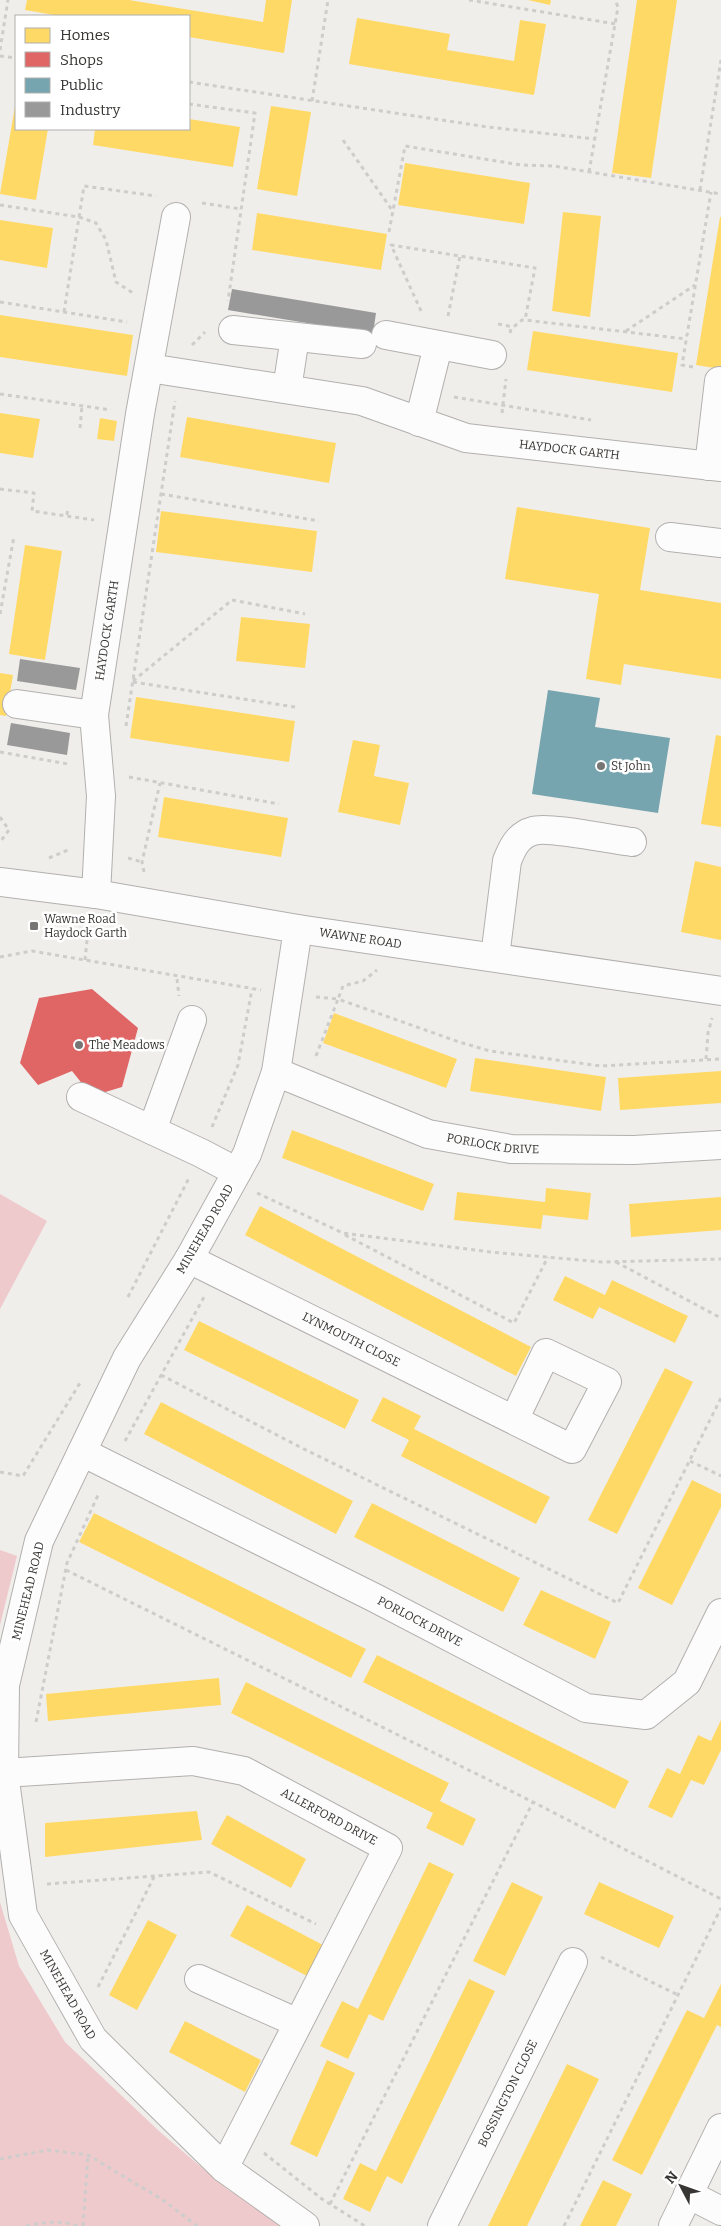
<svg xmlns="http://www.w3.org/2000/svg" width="721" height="2226" viewBox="0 0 721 2226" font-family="Bitter,serif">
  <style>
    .green { fill: #efcacc }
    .homes { fill: #ffd966 }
    .shops { fill: #e06666 }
    .public { fill: #76a5af }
    .industry { fill: #999 }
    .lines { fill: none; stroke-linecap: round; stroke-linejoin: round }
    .minor-casing { stroke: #b2b0ae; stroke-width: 30 }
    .path { stroke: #cecdcc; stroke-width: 3; stroke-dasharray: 4 4; stroke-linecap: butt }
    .minor { stroke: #fdfcfc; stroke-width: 28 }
    .poi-dot { fill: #787674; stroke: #fff; stroke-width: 2 }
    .labels { text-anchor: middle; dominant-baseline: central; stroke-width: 5; stroke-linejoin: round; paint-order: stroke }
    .street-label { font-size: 12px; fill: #373634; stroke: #fff }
    .poi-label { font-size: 12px; fill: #373634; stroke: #fff; text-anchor: start }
  </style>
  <rect width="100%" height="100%" fill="#f0eeeb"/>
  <!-- green -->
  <g class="green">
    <polygon points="0,1194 47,1221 0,1309"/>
    <polygon points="0,1550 17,1556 0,1625"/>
    <polygon points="0,1902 19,1966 65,2042 160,2132 227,2189 284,2226 0,2226"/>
  </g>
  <!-- homes -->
  <g class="homes">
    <polygon points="27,0 129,0 263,22 266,0 292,0 284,53 189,37 189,16 60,16 25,10"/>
    <polygon points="528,0 551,0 550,5"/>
    <polygon points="637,0 677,0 651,178 612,173"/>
    <polygon points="357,18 450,34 447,50 514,61 520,20 546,24 534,95 349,64"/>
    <polygon points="15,106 16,129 48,129 36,200 0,194"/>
    <polygon points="271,106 311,112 297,196 257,189"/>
    <polygon points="189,119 240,127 233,167 93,145 95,129 189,129"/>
    <polygon points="405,163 530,183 524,224 398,205"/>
    <polygon points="563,212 601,216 590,317 552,311"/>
    <polygon points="257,213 387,234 381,270 252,250"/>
    <polygon points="720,217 721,217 721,369 696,365"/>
    <polygon points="0,220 53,228 47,268 0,260"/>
    <polygon points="0,315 133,335 127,376 0,357"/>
    <polygon points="533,331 678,353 672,392 527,370"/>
    <polygon points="0,413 40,419 33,458 0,453"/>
    <polygon points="187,417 336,443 329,483 180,457"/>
    <polygon points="100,418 117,421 114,441 97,439"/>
    <polygon points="517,507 650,528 640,590 721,603 721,679 624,664 621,685 586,679 599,594 505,579"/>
    <polygon points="161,511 317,531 312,572 156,552"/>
    <polygon points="25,545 62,551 45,660 9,654"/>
    <polygon points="241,617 310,624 305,668 236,661"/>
    <polygon points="0,673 13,675 6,716 0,715"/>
    <polygon points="136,697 295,721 289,762 130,738"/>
    <polygon points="716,735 721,736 721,827 701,824"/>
    <polygon points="353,740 380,745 374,776 409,783 400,825 338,812"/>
    <polygon points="164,797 288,818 281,857 158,837"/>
    <polygon points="695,861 721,867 721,940 681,932"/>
    <polygon points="334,1013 457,1059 446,1088 323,1043"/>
    <polygon points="475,1058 606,1077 601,1111 470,1091"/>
    <polygon points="721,1071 721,1103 620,1110 618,1078"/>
    <polygon points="292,1130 434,1184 423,1211 282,1158"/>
    <polygon points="546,1188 591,1193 588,1220 543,1215 541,1229 454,1220 457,1192 545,1202"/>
    <polygon points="721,1197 721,1230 631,1237 629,1204"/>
    <polygon points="260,1206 531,1347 516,1376 245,1235"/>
    <polygon points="565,1276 605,1295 612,1280 688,1316 675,1343 599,1307 593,1319 553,1300"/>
    <polygon points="199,1321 359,1400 345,1429 184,1350"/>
    <polygon points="665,1368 693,1382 617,1534 588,1520"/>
    <polygon points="383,1397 421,1416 414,1429 550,1497 536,1524 401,1456 409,1440 371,1421"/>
    <polygon points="161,1402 353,1501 336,1534 144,1434"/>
    <polygon points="692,1480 721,1494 721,1507 672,1605 638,1588"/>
    <polygon points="372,1503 520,1578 503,1612 354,1537"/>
    <polygon points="94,1513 366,1649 351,1678 79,1542"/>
    <polygon points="541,1590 611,1622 595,1659 523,1625"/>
    <polygon points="377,1655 629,1781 615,1809 363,1682"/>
    <polygon points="219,1678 221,1705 48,1721 46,1694"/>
    <polygon points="246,1682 449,1783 440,1801 476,1819 463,1846 426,1828 433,1813 231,1713"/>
    <polygon points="721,1720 721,1750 704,1785 691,1780 672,1818 648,1807 667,1768 680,1774 698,1735 711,1741"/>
    <polygon points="197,1811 202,1840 45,1857 45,1823"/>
    <polygon points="227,1815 306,1859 291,1888 211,1844"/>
    <polygon points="429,1862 454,1874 383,2021 369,2014 348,2059 320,2046 342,2001 358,2009"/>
    <polygon points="512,1882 543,1897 505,1976 473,1961"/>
    <polygon points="599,1882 674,1916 659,1948 584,1914"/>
    <polygon points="247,1905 323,1945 307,1976 230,1936"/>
    <polygon points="148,1920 177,1935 137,2010 109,1995"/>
    <polygon points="469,1979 495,1991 402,2184 387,2176 370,2212 343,2199 360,2163 376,2171"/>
    <polygon points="721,1984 721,2027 717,2025 642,2175 612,2160 687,2010 704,2018"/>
    <polygon points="185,2021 261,2060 245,2092 169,2052"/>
    <polygon points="327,2060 355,2073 317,2157 290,2144"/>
    <polygon points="567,2064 599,2079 565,2148 527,2226 488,2226"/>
    <polygon points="603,2180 632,2194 616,2226 580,2226"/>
  </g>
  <!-- shops -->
  <polygon class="shops" points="92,989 138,1028 122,1087 92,1096 72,1071 38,1085 20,1063 39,998"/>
  <!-- public -->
  <polygon class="public" points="548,690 600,698 595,727 670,738 658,813 532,794"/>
  <!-- industry -->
  <g class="industry">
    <polygon points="232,289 376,313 373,334 228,310"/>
    <polygon points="20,659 80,668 76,690 17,681"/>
    <polygon points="11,723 70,733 67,755 7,745"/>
  </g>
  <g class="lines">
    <defs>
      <g id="minor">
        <polyline points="233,330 362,344"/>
        <polyline points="386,335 492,355"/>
        <path id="s1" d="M 149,368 L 362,401 L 466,438 L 721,467"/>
        <polyline points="287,389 295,337"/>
        <polyline points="419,422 438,346"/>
        <polyline points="709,466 719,381"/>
        <polyline points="670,537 721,543"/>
        <polyline points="17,704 94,715"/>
        <path id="s2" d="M 0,882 L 96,894 L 298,929 L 721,991"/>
        <path id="s3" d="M 96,894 L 101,796 L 94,715 L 140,414 L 176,217"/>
        <path id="s4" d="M 298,929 L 276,1072 L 247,1154 L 189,1259 L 127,1358 L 39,1541 L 5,1685 L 4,1773 L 23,1915 L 93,2039 L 224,2168 L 305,2226"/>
        <path d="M 495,957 L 507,861 C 512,848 518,835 533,831 C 548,826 613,840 632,842"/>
        <path id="s5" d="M 276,1072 L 428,1134 L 511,1149 L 634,1150 L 721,1145"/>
        <polyline points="81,1097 201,1153 237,1172"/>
        <polyline points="152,1130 192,1020"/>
        <path id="s6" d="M 189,1259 L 572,1449 L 607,1382 L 546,1353 L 514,1420"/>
        <path id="s7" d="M 82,1452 L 375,1598 L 586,1708 L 646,1715 L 687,1682 L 721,1613"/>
        <path id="s8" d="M 4,1773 L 193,1761 L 244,1771 L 388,1848 L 224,2168"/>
        <polyline points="199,1979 298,2023"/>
        <polyline points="688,2194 721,2211"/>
        <path id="s9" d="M 442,2226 L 573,1962"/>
        <polyline points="673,2226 721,2128"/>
      </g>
    </defs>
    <!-- minor casing -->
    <use href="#minor" class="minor-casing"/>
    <!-- path -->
    <g class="path">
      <polyline points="469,0 616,24"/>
      <polyline points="0,50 8,0"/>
      <polyline points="0,56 16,58"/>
      <polyline points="189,82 488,127 595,139"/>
      <polyline points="312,101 328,0"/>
      <polyline points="189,104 255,113 228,301"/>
      <polyline points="343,140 392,210"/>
      <polyline points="589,172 618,7 615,0"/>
      <polyline points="700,190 721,60"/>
      <polyline points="202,203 241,209"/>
      <polyline points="0,205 79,217 96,223 106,240 116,282 133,293"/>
      <polyline points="389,232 405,146 521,165 554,166 721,194"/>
      <polyline points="0,302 127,322"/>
      <polyline points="421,311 391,245 535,268 525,320"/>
      <polyline points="64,312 84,186 156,196"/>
      <polyline points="448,316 460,256"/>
      <polyline points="498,324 513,327"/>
      <polyline points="626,331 695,285"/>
      <polyline points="510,333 511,329 522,320 525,320 686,339"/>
      <polyline points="192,345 205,332"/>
      <polyline points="693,367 682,365 711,192"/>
      <polyline points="0,394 111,410"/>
      <polyline points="454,397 591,420"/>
      <polyline points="502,413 506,379"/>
      <polyline points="80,428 82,406"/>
      <polyline points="0,489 34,493 32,511 94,520"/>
      <polyline points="161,494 319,521"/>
      <polyline points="67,515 68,507"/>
      <polyline points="0,614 14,536"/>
      <polyline points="133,681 232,600 305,614"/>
      <polyline points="133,682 295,707"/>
      <polyline points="126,726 175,401"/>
      <polyline points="0,752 68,764"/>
      <polyline points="129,777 279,804"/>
      <polyline points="0,817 9,830 0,842"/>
      <polyline points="49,858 68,850"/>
      <polyline points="128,858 142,862"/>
      <polyline points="144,872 142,862 160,783"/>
      <polyline points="0,957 32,951 261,990"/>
      <polyline points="85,960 89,921"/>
      <polyline points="177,979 179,996"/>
      <polyline points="316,997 338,999 343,986 363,981 377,970"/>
      <polyline points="316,1056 338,999 459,1042 490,1051 601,1066 721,1059"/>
      <polyline points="706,1059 708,1033 712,1018"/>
      <polyline points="212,1127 238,1065 252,989"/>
      <polyline points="257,1193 343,1233 490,1252 602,1262 721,1259"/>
      <polyline points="345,1235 514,1323 548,1257"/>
      <polyline points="616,1262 721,1318"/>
      <polyline points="128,1297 189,1178"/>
      <polyline points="161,1375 302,1448 618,1603 721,1398"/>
      <polyline points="125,1441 204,1297"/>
      <polyline points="690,1461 721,1476"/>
      <polyline points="0,1472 23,1476 80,1383"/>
      <polyline points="66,1570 533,1802 721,1899"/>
      <polyline points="36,1722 67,1563 99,1493"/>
      <polyline points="47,1884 209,1872 316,1924"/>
      <polyline points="601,1957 678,1995"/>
      <polyline points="98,1987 154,1877"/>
      <polyline points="264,2153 322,2199 365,2226"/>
      <polyline points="0,2159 48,2150 88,2155 163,2200 197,2226"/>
      <polyline points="330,2204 533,1802"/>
      <path d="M 26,2226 C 43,2222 61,2220 78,2226"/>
      <polyline points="83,2226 88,2155"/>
      <polyline points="564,2226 721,1908"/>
    </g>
    <!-- minor -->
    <use href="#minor" class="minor"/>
  </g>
  <!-- markers -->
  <g class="poi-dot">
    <circle cx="601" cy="766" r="5"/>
    <rect x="29" y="921" width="10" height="10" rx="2.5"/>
    <circle cx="79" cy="1045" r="5"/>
  </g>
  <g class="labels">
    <!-- street labels -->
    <g class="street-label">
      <text stroke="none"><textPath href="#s1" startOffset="430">HAYDOCK GARTH</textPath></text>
      <text stroke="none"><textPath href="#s3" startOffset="265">HAYDOCK GARTH</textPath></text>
      <text stroke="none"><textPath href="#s2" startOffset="365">WAWNE ROAD</textPath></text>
      <text stroke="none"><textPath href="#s5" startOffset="230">PORLOCK DRIVE</textPath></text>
      <text transform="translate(205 1229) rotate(-60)">MINEHEAD ROAD</text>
      <text stroke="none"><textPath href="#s6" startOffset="181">LYNMOUTH CLOSE</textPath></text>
      <text transform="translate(28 1591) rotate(-76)">MINEHEAD ROAD</text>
      <text stroke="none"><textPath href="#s7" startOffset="378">PORLOCK DRIVE</textPath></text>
      <text stroke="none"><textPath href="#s8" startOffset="338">ALLERFORD DRIVE</textPath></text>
      <text stroke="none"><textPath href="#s4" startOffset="1142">MINEHEAD ROAD</textPath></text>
      <text stroke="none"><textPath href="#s9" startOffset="148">BOSSINGTON CLOSE</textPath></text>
    </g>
    <!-- poi labels -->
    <g class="poi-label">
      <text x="611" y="766">St John</text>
      <text x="44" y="919">Wawne Road<tspan x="44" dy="14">Haydock Garth</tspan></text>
      <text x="89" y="1045">The Meadows</text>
    </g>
  </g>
  <!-- legend -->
  <rect x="15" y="15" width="175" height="115" fill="#ffffff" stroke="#afafae"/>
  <rect x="25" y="28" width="25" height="15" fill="#ffd966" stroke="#afafae"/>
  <text x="60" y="40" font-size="15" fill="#373634">Homes</text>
  <rect x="25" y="52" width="25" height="15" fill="#e06666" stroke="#afafae"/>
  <text x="60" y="65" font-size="15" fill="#373634">Shops</text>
  <rect x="25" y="78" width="25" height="15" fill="#76a5af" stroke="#afafae"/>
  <text x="60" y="90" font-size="15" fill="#373634">Public</text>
  <rect x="25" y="102" width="25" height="15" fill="#999999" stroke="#afafae"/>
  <text x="60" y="115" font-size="15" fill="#373634">Industry</text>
  <!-- north arrow -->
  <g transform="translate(681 2186) rotate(311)" stroke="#ffffff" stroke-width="4" paint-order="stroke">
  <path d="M0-4L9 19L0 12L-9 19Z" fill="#373634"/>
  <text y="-8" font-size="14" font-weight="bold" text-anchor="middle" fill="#373634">N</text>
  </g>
</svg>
